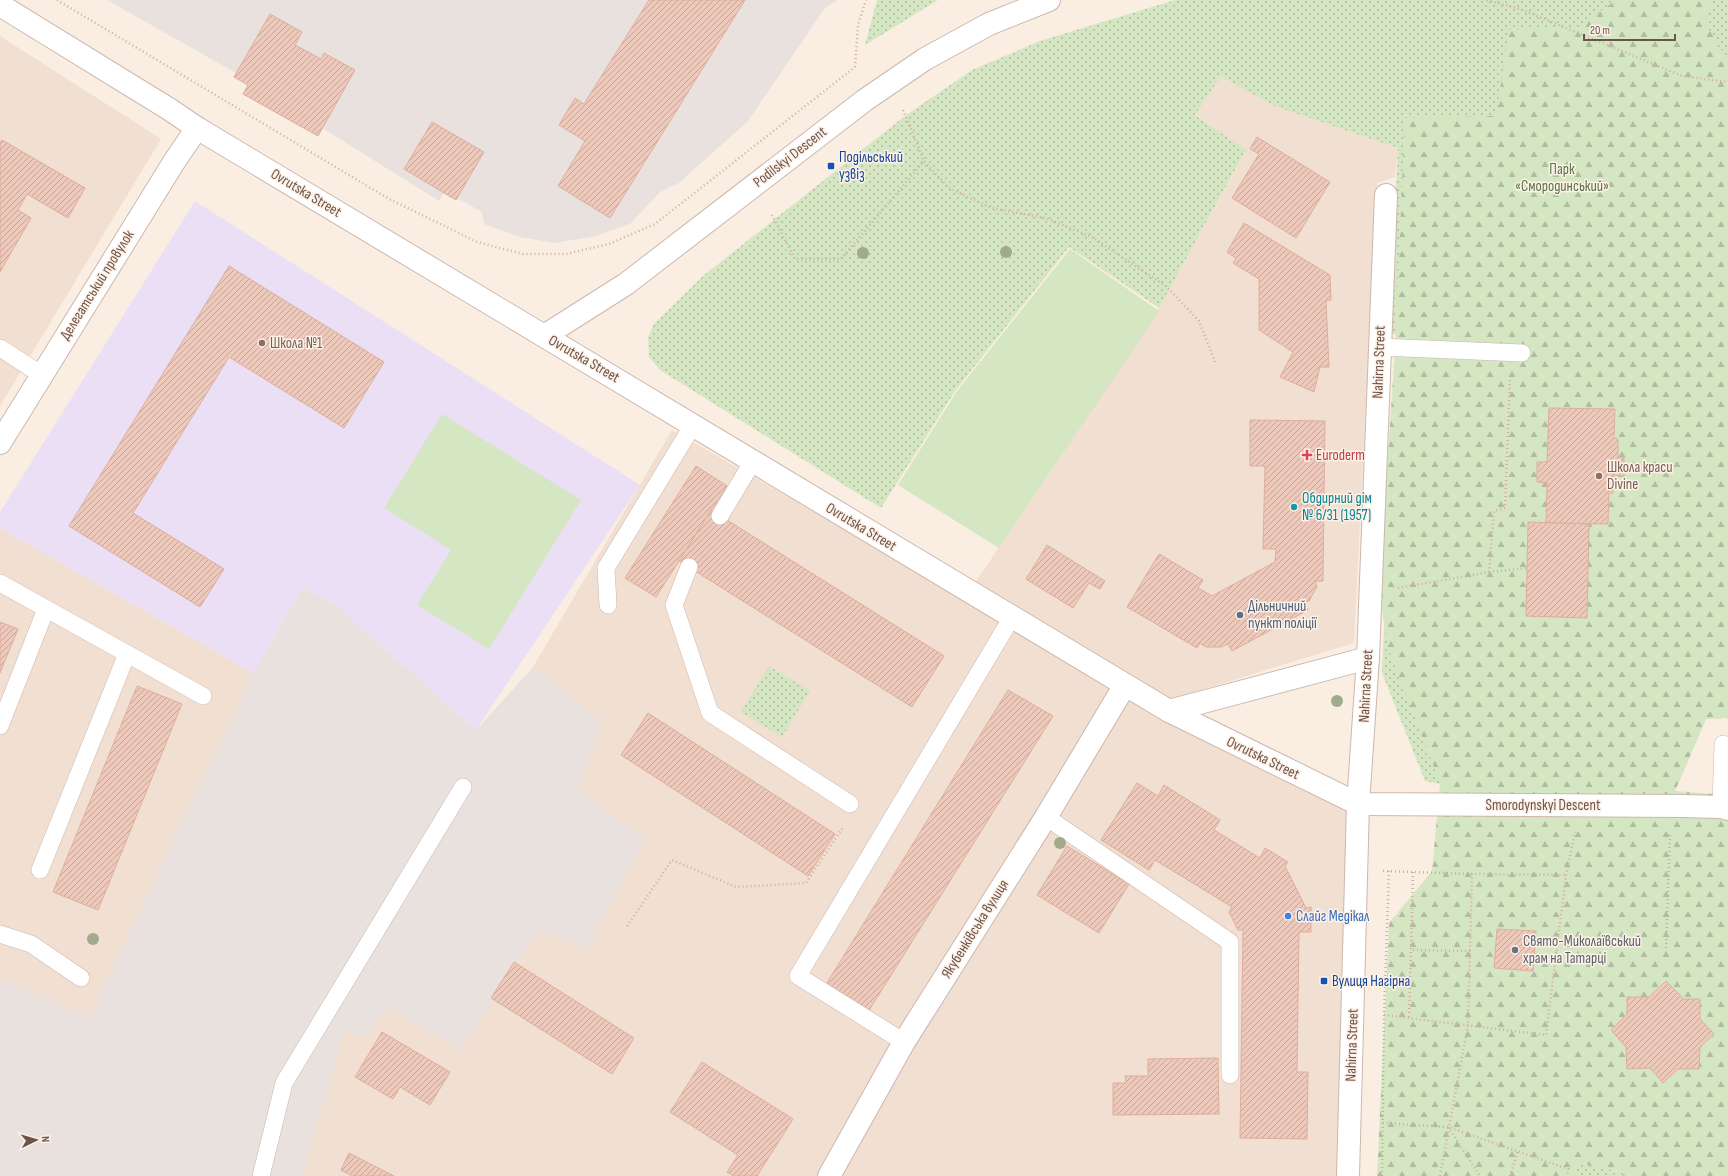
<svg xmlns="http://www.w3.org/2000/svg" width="1728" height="1176" viewBox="0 0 1728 1176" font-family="'Sofia Sans Condensed',sans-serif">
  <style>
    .residential { fill: #f1dfd1 }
    .industrial { fill: #e9e1dd }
    .education { fill: #ebdff6 }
    .grass { fill: url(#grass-dots) }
    .forest { fill: url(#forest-firs) }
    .garden { fill: #d5e6c2 }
    .building { fill: url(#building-hatch); stroke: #deae9e }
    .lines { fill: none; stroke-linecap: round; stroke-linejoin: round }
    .service-casing { stroke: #ccb7ad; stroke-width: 18 }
    .minor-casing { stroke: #ccb7ad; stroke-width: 24 }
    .tertiary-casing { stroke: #ccb7ad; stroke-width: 24 }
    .path { stroke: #d1ada0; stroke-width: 2.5; stroke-dasharray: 1 3; stroke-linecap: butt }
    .service { stroke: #fff; stroke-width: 17 }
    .minor { stroke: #fff; stroke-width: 22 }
    .tertiary { stroke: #fff; stroke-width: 22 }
    .tree { fill: #a1ab8b }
    .transit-dot { fill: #1a4fb4; stroke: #fdf2e8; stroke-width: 1.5 }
    .education-dot { fill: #8d6e63; stroke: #fdf2e8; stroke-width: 1.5 }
    .health-dot { fill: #e0444e; stroke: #fdf2e8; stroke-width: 1.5 }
    .culture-dot { fill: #0f9aa8; stroke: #fdf2e8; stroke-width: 1.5 }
    .service-dot { fill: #5c6f8a; stroke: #fdf2e8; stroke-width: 1.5 }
    .shop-dot { fill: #3f7fe0; stroke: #fdf2e8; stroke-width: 1.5 }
    .worship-dot { fill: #6b7280; stroke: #fdf2e8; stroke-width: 1.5 }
    .labels { text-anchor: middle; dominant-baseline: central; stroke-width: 3; stroke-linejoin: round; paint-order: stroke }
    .street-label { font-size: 15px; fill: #6f534b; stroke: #fdf2e8 }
    .transit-label { font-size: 15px; fill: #164399; stroke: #fdf2e8; text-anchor: start }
    .park-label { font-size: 15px; fill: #587444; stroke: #fdf2e8 }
    .education-label { font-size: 15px; fill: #785e54; stroke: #fdf2e8; text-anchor: start }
    .health-label { font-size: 15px; fill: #be3a42; stroke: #fdf2e8; text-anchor: start }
    .culture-label { font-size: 15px; fill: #0d838f; stroke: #fdf2e8; text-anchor: start }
    .service-label { font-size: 15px; fill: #4e5e75; stroke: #fdf2e8; text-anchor: start }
    .shop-label { font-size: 15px; fill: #366cbe; stroke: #fdf2e8; text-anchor: start }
    .worship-label { font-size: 15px; fill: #5b616d; stroke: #fdf2e8; text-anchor: start }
  </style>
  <defs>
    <pattern id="grass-dots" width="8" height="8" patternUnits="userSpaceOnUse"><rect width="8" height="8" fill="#d5e6c2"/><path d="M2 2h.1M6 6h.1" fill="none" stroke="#b1bda0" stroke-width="1.8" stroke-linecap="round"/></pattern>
    <pattern id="forest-firs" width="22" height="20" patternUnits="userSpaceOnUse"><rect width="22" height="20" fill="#d5e6c2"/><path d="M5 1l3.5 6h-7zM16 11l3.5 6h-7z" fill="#b1bda0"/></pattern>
    <pattern id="building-hatch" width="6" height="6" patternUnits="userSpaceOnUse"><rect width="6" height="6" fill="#edc9bc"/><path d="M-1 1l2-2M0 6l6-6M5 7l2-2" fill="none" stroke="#c4a69b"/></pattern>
  </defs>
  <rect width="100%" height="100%" fill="#faeee2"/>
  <!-- residential -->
  <g class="residential">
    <polygon points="0,36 161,139 0,406"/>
    <polygon points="1221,75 1274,106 1398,148 1395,177 1377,183 1354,643 1172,699 1161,714 1347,812 1341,1176 302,1176 344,1032 365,1037 387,1008 462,1048 539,931 645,841 578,789 602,721 533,667 672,430 965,598 1159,308 1246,151 1195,114"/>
    <polygon points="0,528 253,673 89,1017 0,978"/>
  </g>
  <!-- industrial -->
  <g class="industrial">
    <polygon points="107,0 838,0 825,8 748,121 679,183 660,192 630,224 592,237 554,243 520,237 484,224 482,212 457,198 456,200 444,193 439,201 322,128 318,136 243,94 248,85 236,73"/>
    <polygon points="303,587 339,608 476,730 533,667 602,721 578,789 645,841 586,948 539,931 462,1049 387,1009 365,1037 344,1032 302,1176 0,1176 0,978 89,1017 253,673"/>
  </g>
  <!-- education -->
  <polygon class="education" points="195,201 640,485 476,730 339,608 303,587 253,673 0,528 0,512"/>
  <!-- grass -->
  <g class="grass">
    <polygon points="877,0 938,0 865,45"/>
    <polygon points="1175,0 1728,0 1728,722 1727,718 1706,719 1675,791 1466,789 1425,781 1382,673 1384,625 1641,352 1388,334 1398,148 1274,106 1221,76 1195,115 1246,150 1159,308 1069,247 955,391 881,508 660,370 649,357 648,337 654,324 703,276 905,116 972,70 1040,41"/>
    <polygon points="769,666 810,691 782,737 741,712"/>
    <polygon points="1576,1163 1624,1172 1623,1176 1575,1176"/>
  </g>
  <!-- forest -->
  <polygon class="forest" points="1616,0 1713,0 1705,23 1728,60 1728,722 1727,718 1706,719 1675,791 1728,795 1728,1176 1623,1176 1624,1172 1576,1163 1575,1176 1377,1176 1389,923 1432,871 1440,783 1388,648 1379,591 1395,349 1405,118 1496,116 1509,30 1578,28"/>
  <!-- garden -->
  <g class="garden">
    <polygon points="1070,249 1159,311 999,548 898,485 957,391"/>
    <polygon points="442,414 581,500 489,649 417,605 451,550 384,508"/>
  </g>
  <!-- building -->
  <g class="building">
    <polygon points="649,0 745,0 610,218 558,186 585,141 559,125 575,98 584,104"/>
    <polygon points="270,14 302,32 295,45 321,59 324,53 355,70 318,136 243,94 248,85 234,77"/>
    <polygon points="432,122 484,152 456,200 404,169"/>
    <polygon points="1257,137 1330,182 1296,238 1232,198 1259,154 1250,149"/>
    <polygon points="2,140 85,188 68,218 27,194 18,210 31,218 0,272 0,143"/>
    <polygon points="1244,223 1330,275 1331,300 1326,301 1329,367 1320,367 1314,392 1280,377 1293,352 1259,330 1259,279 1233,263 1236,258 1227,252"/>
    <polygon points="229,266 384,362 344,428 229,357 133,513 224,569 200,607 69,526"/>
    <polygon points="1549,408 1615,409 1614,438 1618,439 1618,457 1624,457 1624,476 1613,476 1613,493 1609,493 1608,524 1546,523 1547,483 1537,482 1537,462 1547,462"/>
    <polygon points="1250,420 1325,421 1323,581 1315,581 1317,587 1309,601 1304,602 1308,610 1232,651 1228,644 1221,647 1206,647 1200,643 1197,648 1127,607 1159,554 1203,580 1198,588 1212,596 1275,562 1276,549 1263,549 1265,466 1250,466"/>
    <polygon points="696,466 727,486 656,597 625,578"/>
    <polygon points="711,510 944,656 912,707 679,561"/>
    <polygon points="1528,522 1589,524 1587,618 1526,616"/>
    <polygon points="1047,545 1105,581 1100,589 1089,583 1073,608 1026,579"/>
    <polygon points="0,622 18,629 0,673"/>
    <polygon points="137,686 182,704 98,910 53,892"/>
    <polygon points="1008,690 1053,716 868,1012 825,986"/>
    <polygon points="648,713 835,834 808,876 621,755"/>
    <polygon points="1137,783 1158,796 1164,785 1220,820 1214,830 1260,858 1265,848 1288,862 1285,866 1306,908 1311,907 1311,932 1299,932 1297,1072 1308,1072 1307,1139 1240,1138 1243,930 1238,930 1229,912 1232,907 1155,860 1149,870 1101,840"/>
    <polygon points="1067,846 1129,884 1099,933 1037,895"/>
    <polygon points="1497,929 1536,931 1533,971 1494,968"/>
    <polygon points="514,962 634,1038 612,1074 491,998"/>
    <polygon points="1666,981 1684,999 1700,999 1700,1019 1714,1034 1700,1047 1699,1069 1678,1069 1663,1083 1650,1068 1627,1069 1626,1047 1611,1030 1627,1014 1627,997 1649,997"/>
    <polygon points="382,1032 450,1072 430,1105 400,1087 393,1099 355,1077"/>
    <polygon points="1218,1058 1219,1114 1113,1115 1113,1083 1126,1083 1125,1076 1148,1076 1148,1059"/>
    <polygon points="702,1062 793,1119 757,1176 733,1176 727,1172 738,1155 670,1112"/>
    <polygon points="349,1153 394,1176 352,1176 341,1170"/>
  </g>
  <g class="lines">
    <defs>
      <g id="service">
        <polyline points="1380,347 1522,353"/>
        <polyline points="0,348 42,375"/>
        <polyline points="720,516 753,461"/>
        <polyline points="689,567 674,605 710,713 850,804"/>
        <polyline points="0,583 203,696"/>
        <polyline points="608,605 606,568 693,425"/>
        <polyline points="0,726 46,609"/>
        <polyline points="1721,807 1723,744"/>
        <polyline points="1046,817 1230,942 1230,1075"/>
        <polyline points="40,870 127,654"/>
        <polyline points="0,934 31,944 81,978"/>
        <polyline points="904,1042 798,976 1012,617"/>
        <polyline points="261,1176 284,1083 463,787"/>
      </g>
      <g id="minor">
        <polyline points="544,336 1169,711 1358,804 1682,806 1721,807 1728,809"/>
        <polyline points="0,443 174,162 197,128"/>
        <polyline points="1169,711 1368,658"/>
        <polyline points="829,1176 904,1042 1046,817 1125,685"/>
        <polyline points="1348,1176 1358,804 1368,658 1386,195"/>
      </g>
      <polyline id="tertiary" points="0,5 169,109 197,128 544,336 626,284 865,100 925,59 989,24 1049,0"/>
    </defs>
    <!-- service casing -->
    <use href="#service" class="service-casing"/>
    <!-- minor casing -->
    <use href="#minor" class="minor-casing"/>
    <!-- tertiary casing -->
    <use href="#tertiary" class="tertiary-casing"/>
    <!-- path -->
    <g class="path">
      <polyline points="57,0 389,199 477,242 523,254 566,254 609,244 655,224 855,67 858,25 866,0"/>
      <polyline points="1487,0 1520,9 1682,76 1728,82"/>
      <polyline points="903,110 924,161 949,188 991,208 1045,218 1092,237 1167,287 1199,321 1215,362"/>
      <polyline points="772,215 795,259 841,259 924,161"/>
      <polyline points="1489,572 1527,568"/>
      <polyline points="1398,588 1489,572 1494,511 1505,508 1510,377"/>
      <polyline points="1383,871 1472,874"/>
      <polyline points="1413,872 1411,950 1470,951"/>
      <polyline points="627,926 672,860 736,887 806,883 843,827"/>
      <polyline points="1666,948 1670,834"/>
      <polyline points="1384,1015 1546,1035 1566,875 1575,832"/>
      <polyline points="1409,1017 1411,950"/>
      <polyline points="1383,1123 1448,1127 1568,1169 1567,1176"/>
      <polyline points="1448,1127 1480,1176"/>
      <polyline points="1382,1176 1384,1015 1389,871"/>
      <polyline points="1440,1176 1468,1025 1472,874 1566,875"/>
      <polyline points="1510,1176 1518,1151"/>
    </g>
    <!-- service -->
    <use href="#service" class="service"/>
    <!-- minor -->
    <use href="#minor" class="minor"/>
    <!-- tertiary -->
    <use href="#tertiary" class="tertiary"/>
  </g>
  <!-- trees -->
  <g class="tree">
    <circle cx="1006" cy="252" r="6"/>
    <circle cx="863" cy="253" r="6"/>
    <circle cx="1337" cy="701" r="6"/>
    <circle cx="1060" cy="843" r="6"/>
    <circle cx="93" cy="939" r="6"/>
  </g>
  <!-- markers -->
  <g class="transit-dot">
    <rect x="827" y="162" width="8" height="8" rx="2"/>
    <rect x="1320" y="977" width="8" height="8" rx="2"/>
  </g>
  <g class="education-dot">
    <circle cx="262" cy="343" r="4"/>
    <circle cx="1599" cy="476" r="4"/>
  </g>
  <path class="health-dot" d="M1305 449h4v4h4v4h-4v4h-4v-4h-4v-4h4z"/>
  <circle class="culture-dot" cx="1294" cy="507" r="4"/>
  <circle class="service-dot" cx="1240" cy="615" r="4"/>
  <circle class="shop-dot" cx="1288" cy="916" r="4"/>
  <circle class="worship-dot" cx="1515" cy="950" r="4"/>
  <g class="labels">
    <!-- street labels -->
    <g class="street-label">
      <text transform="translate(790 157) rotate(-38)">Podilskyi Descent</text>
      <text transform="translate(306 193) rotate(31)">Ovrutska Street</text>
      <text transform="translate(97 285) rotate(-58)">Делегатський провулок</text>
      <text transform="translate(584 359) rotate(30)">Ovrutska Street</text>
      <text transform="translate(1379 362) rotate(-88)">Nahirna Street</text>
      <text transform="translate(861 527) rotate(31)">Ovrutska Street</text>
      <text transform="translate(1366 686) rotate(-87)">Nahirna Street</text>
      <text transform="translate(1263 758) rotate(26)">Ovrutska Street</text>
      <text x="1543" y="805">Smorodynskyi Descent</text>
      <text transform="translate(975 929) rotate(-58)">Якубенківська вулиця</text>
      <text transform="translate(1352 1045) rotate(-88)">Nahirna Street</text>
    </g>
    <!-- transit labels -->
    <g class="transit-label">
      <text x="839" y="157">Подільський<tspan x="839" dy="17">узвіз</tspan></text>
      <text x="1332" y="981">Вулиця Нагірна</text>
    </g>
    <!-- park labels -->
    <g class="park-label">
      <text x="1562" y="169">Парк<tspan x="1562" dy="17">«Смородинський»</tspan></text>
    </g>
    <!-- education labels -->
    <g class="education-label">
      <text x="270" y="343">Школа №1</text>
      <text x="1607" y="467">Школа краси<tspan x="1607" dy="17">Divine</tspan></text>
    </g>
    <!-- health labels -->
    <g class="health-label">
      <text x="1316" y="455">Euroderm</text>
    </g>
    <!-- culture labels -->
    <g class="culture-label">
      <text x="1302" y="498">Обдирний дім<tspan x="1302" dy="17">№ 6/31 (1957)</tspan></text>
    </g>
    <!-- service labels -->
    <g class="service-label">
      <text x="1248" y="606">Дільничний<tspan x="1248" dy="17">пункт поліції</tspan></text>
    </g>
    <!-- shop labels -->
    <g class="shop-label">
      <text x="1296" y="916">Слайг Медікал</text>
    </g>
    <!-- worship labels -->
    <g class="worship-label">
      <text x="1523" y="941">Свято-Миколаївський<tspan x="1523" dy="17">храм на Татарці</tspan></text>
    </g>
  </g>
  <!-- north arrow -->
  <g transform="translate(36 1140) rotate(85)" stroke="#fdf2e8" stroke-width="3" paint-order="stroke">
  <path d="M0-3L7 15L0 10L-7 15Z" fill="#6f534b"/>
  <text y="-6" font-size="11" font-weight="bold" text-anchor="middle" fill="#6f534b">N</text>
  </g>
  <!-- scale -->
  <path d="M1584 34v6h91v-6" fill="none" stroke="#6f534b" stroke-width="2"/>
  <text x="1590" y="34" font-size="12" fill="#6f534b" stroke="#fdf2e8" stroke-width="3" paint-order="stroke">20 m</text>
</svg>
